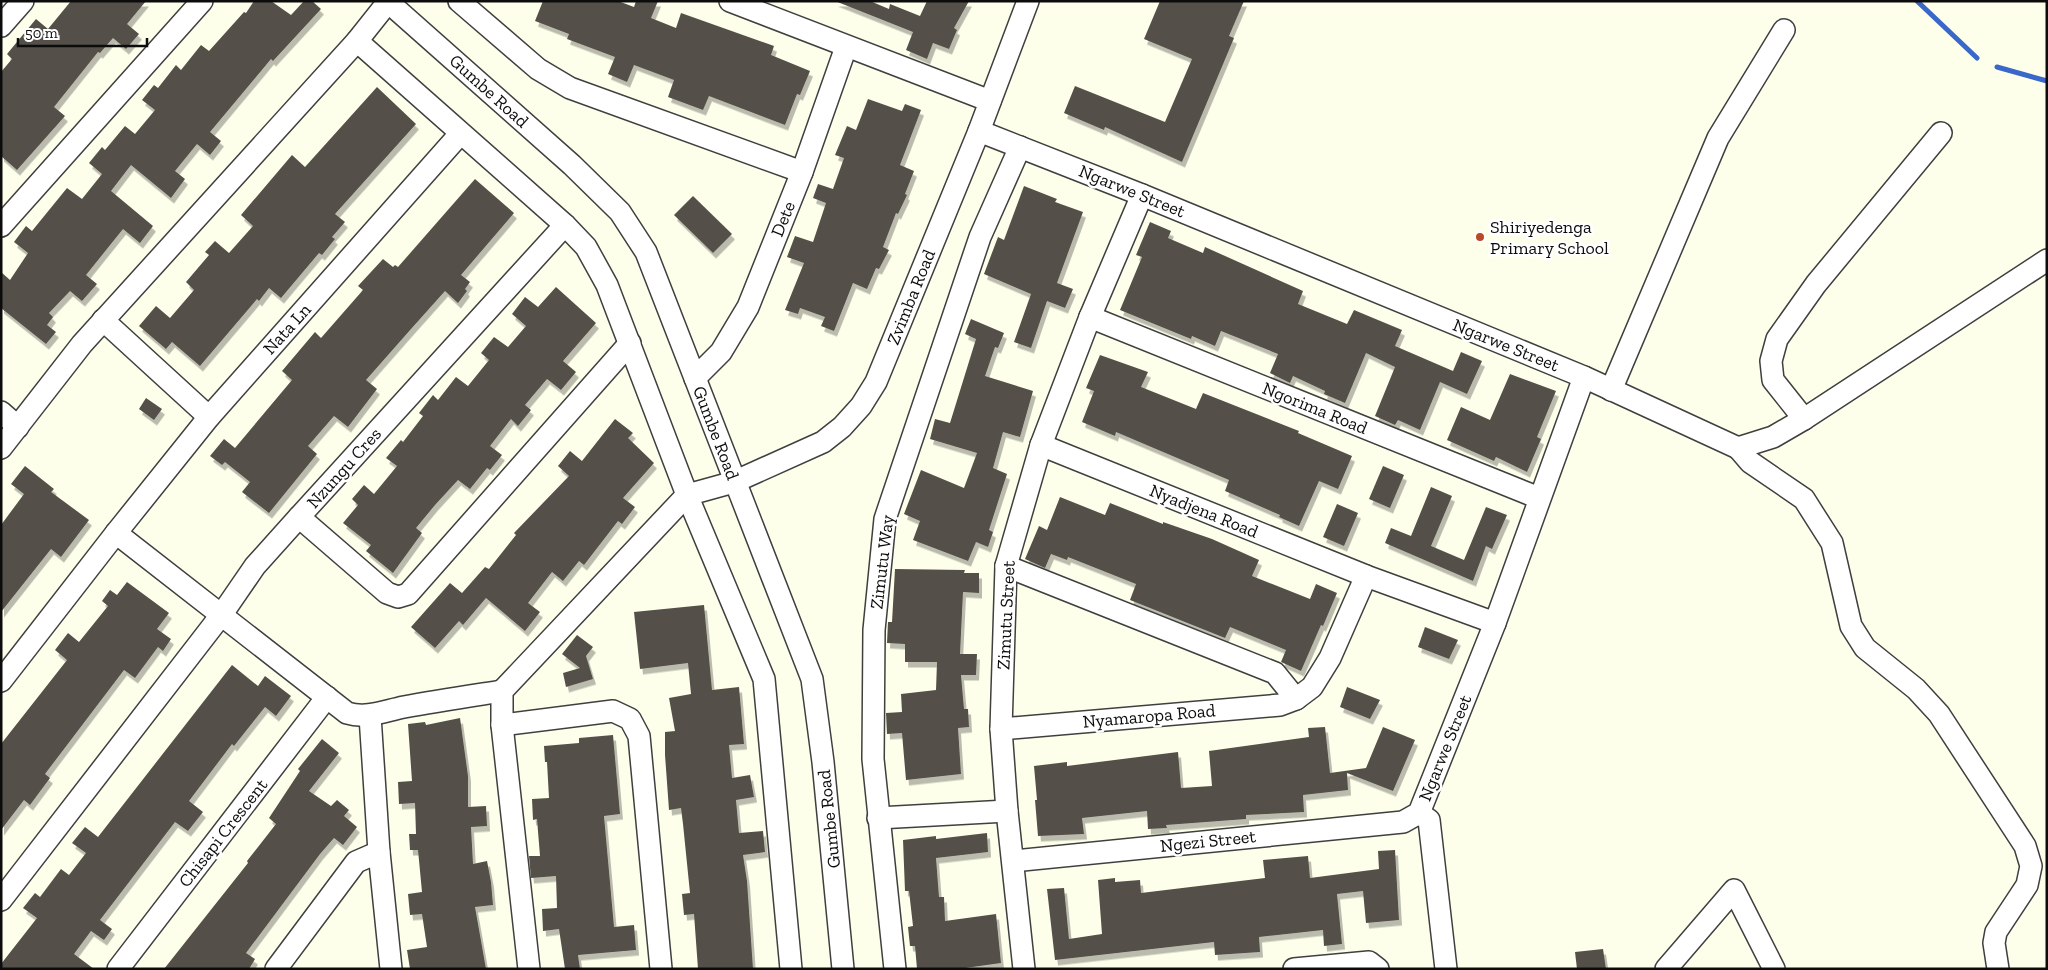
<svg xmlns="http://www.w3.org/2000/svg" width="2048" height="970" viewBox="0 0 2048 970" font-family="'Zilla Slab',serif">
  <style>
    .lines { fill: none; stroke-linecap: round; stroke-linejoin: round }
    .stream { stroke: #3967ca; stroke-width: 5 }
    .building { fill: #545048; filter: url(#shadow) }
    .minor-casing { stroke: #3f3f3f; stroke-width: 24 }
    .minor { stroke: #fff; stroke-width: 21 }
    .poi-dot { fill: #b94927; stroke: #fff; stroke-width: 2 }
    .labels { text-anchor: middle; dominant-baseline: central; stroke-width: 5; stroke-linejoin: round; paint-order: stroke }
    .street-label { font-size: 18px; fill: #0c0c0c; stroke: #fff }
    .poi-label { font-size: 18px; fill: #0c0c0c; stroke: #fff; text-anchor: start }
  </style>
  <defs>
    <filter id="shadow"><feDropShadow dx="3" dy="5.5" stdDeviation="0" flood-color="#0004"/></filter>
  </defs>
  <rect width="100%" height="100%" fill="#fdffeb"/>
  <g class="lines">
    <!-- stream -->
    <g class="stream">
      <polyline points="1917,1 1977,58"/>
      <polyline points="1997,67 2047,81"/>
    </g>
  </g>
  <!-- building -->
  <g class="building">
    <polygon points="71,1 146,1 127,24 139,34 126,49 113,38 100,53 98,52 54,107 65,116 17,170 1,156 1,72 12,59 7,54 36,19 48,29"/>
    <polygon points="254,1 271,1 291,15 304,1 312,1 321,9 273,61 271,59 210,132 221,141 210,155 197,144 175,171 185,179 171,198 131,165 111,191 153,226 140,243 123,229 86,275 97,284 82,301 70,291 49,313 53,317 47,325 56,332 46,344 1,308 1,272 10,280 28,253 14,242 26,226 32,231 67,188 82,199 102,174 89,163 102,147 105,150 125,126 135,134 155,110 142,100 154,85 158,88 176,65 181,70 201,45 209,51 244,12 246,13"/>
    <polygon points="543,1 618,1 634,7 636,1 658,1 651,18 676,28 681,13 774,46 771,55 810,71 800,95 797,94 785,125 709,96 703,110 668,97 674,80 634,65 627,82 608,74 615,57 567,39 569,34 535,21"/>
    <polygon points="835,1 870,1 889,9 890,4 920,16 927,1 969,1 954,28 957,30 949,49 933,43 927,59 906,50 913,32"/>
    <polygon points="1160,1 1244,1 1229,36 1234,38 1182,162 1105,127 1104,130 1064,113 1075,86 1165,122 1192,59 1144,39"/>
    <polygon points="377,87 416,124 335,214 345,222 332,237 335,239 322,255 319,253 281,298 269,288 259,301 257,299 200,366 172,342 166,349 139,326 156,306 170,318 194,290 186,282 209,255 205,252 215,241 229,253 253,226 241,215 292,155 305,167"/>
    <polygon points="868,99 902,111 905,104 921,110 900,165 914,171 905,194 907,195 898,214 896,213 883,247 889,250 879,269 876,268 867,289 853,283 834,331 821,326 825,317 800,308 798,314 785,310 804,263 787,257 795,236 813,242 826,203 813,198 818,184 833,189 844,158 835,155 847,126 856,130"/>
    <polygon points="475,179 514,213 461,275 470,282 465,289 467,291 458,303 445,291 411,329 366,380 377,389 348,427 334,416 308,446 317,454 269,513 242,492 250,482 225,462 222,465 210,456 224,439 235,448 292,380 282,371 315,332 321,338 363,290 358,286 383,259 393,267 395,265 398,267"/>
    <polygon points="1024,186 1057,199 1055,202 1083,212 1057,283 1073,289 1065,308 1047,301 1031,348 1014,342 1031,294 984,274 998,237 1004,240"/>
    <polygon points="693,196 732,234 713,253 674,215"/>
    <polygon points="1150,222 1171,231 1168,238 1203,253 1205,247 1303,291 1298,304 1347,324 1354,310 1402,330 1395,346 1453,371 1461,352 1482,361 1467,394 1440,382 1420,430 1398,420 1395,425 1375,416 1395,367 1366,353 1345,403 1324,394 1325,391 1293,376 1290,383 1270,373 1278,354 1221,331 1215,346 1192,336 1191,339 1120,310 1142,257 1136,255"/>
    <polygon points="556,287 596,323 563,361 576,372 561,390 547,379 525,405 531,410 518,426 511,419 490,446 502,455 490,470 487,468 470,489 458,480 435,505 416,528 422,533 393,573 366,551 371,545 343,523 358,505 352,499 364,485 374,494 397,466 386,458 401,440 403,442 423,416 419,413 433,395 438,400 456,377 468,386 489,360 481,353 494,337 508,347 526,326 512,314 525,297 538,307"/>
    <polygon points="971,319 1004,333 998,348 995,347 985,376 1033,391 1020,437 1003,432 993,468 1007,474 989,530 993,532 988,547 976,542 968,561 913,540 920,521 904,514 921,470 964,488 977,453 930,439 935,419 950,423 976,339 965,334"/>
    <polygon points="1100,355 1148,372 1141,387 1196,409 1203,393 1299,431 1298,433 1352,456 1338,489 1319,481 1299,526 1279,517 1280,515 1225,491 1229,480 1116,432 1115,436 1082,422 1094,391 1086,388"/>
    <polygon points="1510,374 1556,391 1537,437 1541,439 1527,472 1496,457 1494,461 1447,440 1461,407 1490,420"/>
    <polygon points="146,398 162,409 154,420 139,409"/>
    <polygon points="615,419 633,433 628,438 654,463 623,498 635,507 622,524 618,521 584,565 579,561 563,581 552,572 528,603 540,612 525,631 486,598 463,625 459,621 435,648 411,627 450,583 462,593 485,567 489,569 516,535 514,533 569,476 558,466 570,451 582,461"/>
    <polygon points="25,466 54,489 51,492 89,520 61,557 51,549 1,612 1,525 24,494 11,484"/>
    <polygon points="1383,466 1404,475 1390,508 1369,499"/>
    <polygon points="1431,487 1452,496 1431,546 1464,560 1486,507 1507,515 1492,549 1486,546 1473,581 1385,543 1391,528 1411,536"/>
    <polygon points="1060,497 1105,515 1110,503 1163,524 1163,522 1212,539 1259,560 1252,576 1310,599 1316,584 1337,593 1323,626 1321,625 1301,671 1281,662 1286,650 1230,627 1225,638 1130,600 1136,584 1068,557 1067,560 1051,554 1045,568 1025,559 1039,526 1047,530"/>
    <polygon points="1337,504 1358,513 1344,546 1323,537"/>
    <polygon points="895,569 965,570 964,573 979,573 979,593 963,592 960,654 977,654 976,675 961,675 964,709 968,709 969,727 958,728 961,774 906,780 902,733 887,734 886,713 902,712 901,694 936,690 937,662 905,662 905,644 887,643 888,622 892,622"/>
    <polygon points="127,582 169,613 157,629 171,639 163,651 158,647 135,678 124,670 45,774 50,778 30,805 24,800 1,830 1,744 67,660 55,650 68,633 79,642 108,606 102,601 110,590 117,595"/>
    <polygon points="704,605 712,690 739,687 744,744 729,745 732,778 750,775 754,797 736,800 739,833 763,831 765,852 743,855 747,881 753,969 698,969 694,914 684,915 682,894 690,893 683,824 681,808 669,810 665,755 665,732 675,731 669,698 691,694 688,663 640,669 634,612"/>
    <polygon points="1425,627 1458,640 1449,659 1418,647"/>
    <polygon points="577,635 593,647 586,656 593,679 566,687 563,673 580,668 562,654"/>
    <polygon points="232,665 258,686 265,676 291,696 276,716 265,707 234,746 232,744 189,801 203,812 188,831 175,822 100,920 112,929 104,940 91,931 74,954 94,969 1,969 1,964 37,918 23,908 35,893 40,897 61,869 69,875 86,853 72,843 85,827 98,837"/>
    <polygon points="1347,687 1380,700 1370,719 1340,707"/>
    <polygon points="460,718 468,776 468,807 486,806 487,826 471,827 473,864 487,861 491,882 493,905 475,907 486,969 410,969 407,950 427,947 422,914 410,915 408,894 422,892 418,850 410,850 409,834 416,834 415,803 399,804 398,782 412,781 408,724 425,722 426,725"/>
    <polygon points="1325,727 1330,773 1366,768 1383,727 1415,740 1393,791 1347,773 1348,790 1303,795 1304,812 1246,815 1246,819 1166,825 1167,828 1148,829 1147,811 1082,818 1084,834 1038,836 1035,800 1037,800 1034,766 1067,762 1067,766 1178,752 1181,788 1212,786 1209,751 1309,737 1308,728"/>
    <polygon points="613,735 620,814 604,816 614,927 634,925 636,950 578,955 580,969 565,969 559,929 543,931 542,909 557,908 556,876 531,878 529,856 540,856 537,819 533,820 532,799 549,798 547,762 545,762 544,746 579,743 579,738"/>
    <polygon points="322,739 339,753 309,791 331,806 337,800 349,810 344,816 357,827 343,845 334,838 320,854 246,953 255,959 249,969 164,969 248,863 247,861 276,824 269,818 300,771 298,769"/>
    <polygon points="987,833 988,852 936,858 939,897 944,897 945,921 996,914 1001,963 958,969 917,969 915,946 910,946 908,927 913,926 909,891 905,891 903,840 936,836 936,839"/>
    <polygon points="1395,850 1399,920 1366,923 1363,891 1337,894 1342,944 1324,946 1323,930 1259,937 1260,952 1215,955 1214,942 1055,960 1047,889 1064,888 1069,939 1102,934 1098,880 1115,878 1115,882 1140,880 1141,893 1265,878 1263,860 1308,856 1310,878 1379,869 1378,851"/>
    <polygon points="1603,949 1606,969 1577,969 1575,952"/>
  </g>
  <g class="lines">
    <defs>
      <g id="minor">
        <polyline points="387,1 572,165 620,212 646,252 812,679 823,762 843,969"/>
        <polyline points="459,1 538,69 570,88 802,172"/>
        <polyline points="730,1 990,101"/>
        <polyline points="1,26 23,1"/>
        <polyline points="357,41 565,225 586,247 607,285 687,495 764,679 791,969"/>
        <polyline points="979,131 1142,195 1584,377 1738,448 1773,437 1804,419 2047,260"/>
        <polyline points="565,225 299,517 387,593 398,597 408,594 630,343"/>
        <polyline points="1,226 202,1"/>
        <polyline points="1090,317 1539,498"/>
        <polyline points="103,320 209,417"/>
        <polyline points="695,378 721,352 748,307 802,172 846,47"/>
        <polyline points="1611,390 1718,138 1784,30"/>
        <polyline points="1,412 18,427"/>
        <polyline points="1804,419 1773,380 1771,361 1777,339 1816,284 1941,133"/>
        <polyline points="1041,445 1366,576 1495,623"/>
        <polyline points="1,448 82,344 357,41 388,2"/>
        <polyline points="1738,448 1750,462 1804,499 1832,543 1851,626 1865,648 1916,689 1939,714 2025,846 2031,866 2027,885 1996,932 1994,943 1998,969"/>
        <path d="M 116,533 L 347,713 C 367,719 384,711 404,707 C 436,701 470,696 502,691"/>
        <polyline points="1006,566 1275,673 1296,699"/>
        <polyline points="1,681 116,533 209,417 460,134"/>
        <polyline points="370,716 379,852 391,969"/>
        <polyline points="502,725 613,711 630,719 639,736 661,969"/>
        <polyline points="1001,729 1280,705 1296,699 1312,687 1330,658 1366,576"/>
        <polyline points="1419,813 1429,820 1446,969"/>
        <polyline points="878,818 1007,811"/>
        <polyline points="1013,861 1403,822 1419,813 1495,623 1584,377"/>
        <polyline points="1,900 222,614 255,566 299,517"/>
        <polyline points="118,969 327,697"/>
        <polyline points="276,969 356,862 379,852"/>
        <polyline points="529,969 502,725 502,691 687,495 734,482 823,442 842,427 861,406 876,382 979,131 1028,1"/>
        <polyline points="895,969 873,759 874,630 885,519 980,237 1020,147"/>
        <polyline points="1024,969 1007,811 1001,729 1006,566 1041,445 1090,317 1142,195"/>
        <polyline points="1294,969 1369,962 1378,969"/>
        <polyline points="1666,969 1734,890 1774,969"/>
      </g>
    </defs>
    <!-- minor casing -->
    <use href="#minor" class="minor-casing"/>
    <!-- minor -->
    <use href="#minor" class="minor"/>
  </g>
  <!-- markers -->
  <circle class="poi-dot" cx="1480" cy="237" r="5"/>
  <g class="labels">
    <!-- street labels -->
    <g class="street-label">
      <text transform="translate(489 91) rotate(42)">Gumbe Road</text>
      <text transform="translate(1132 191) rotate(22)">Ngarwe Street</text>
      <text transform="translate(783 219) rotate(-68)">Dete</text>
      <text transform="translate(911 297) rotate(-68)">Zvimba Road</text>
      <text transform="translate(287 329) rotate(-48)">Nata Ln</text>
      <text transform="translate(1506 345) rotate(22)">Ngarwe Street</text>
      <text transform="translate(1315 408) rotate(22)">Ngorima Road</text>
      <text transform="translate(716 433) rotate(69)">Gumbe Road</text>
      <text transform="translate(344 468) rotate(-48)">Nzungu Cres</text>
      <text transform="translate(1204 511) rotate(22)">Nyadjena Road</text>
      <text transform="translate(882 562) rotate(-83)">Zimutu Way</text>
      <text transform="translate(1006 615) rotate(-87)">Zimutu Street</text>
      <text transform="translate(1149 716) rotate(-5)">Nyamaropa Road</text>
      <text transform="translate(1445 748) rotate(-68)">Ngarwe Street</text>
      <text transform="translate(829 819) rotate(-96)">Gumbe Road</text>
      <text transform="translate(223 833) rotate(-52)">Chisapi Crescent</text>
      <text transform="translate(1208 841) rotate(-6)">Ngezi Street</text>
    </g>
    <!-- poi labels -->
    <g class="poi-label">
      <text x="1490" y="227">Shiriyedenga<tspan x="1490" dy="21">Primary School</tspan></text>
    </g>
  </g>
  <!-- border -->
  <rect width="2048" height="970" fill="none" stroke="#0c0c0c" stroke-width="5"/>
  <!-- scale -->
  <path d="M18 38v8h129v-8" fill="none" stroke="#0c0c0c" stroke-width="2.5"/>
  <text x="25" y="38" font-size="15" fill="#0c0c0c" stroke="#ffffff" stroke-width="4" paint-order="stroke">50 m</text>
</svg>
